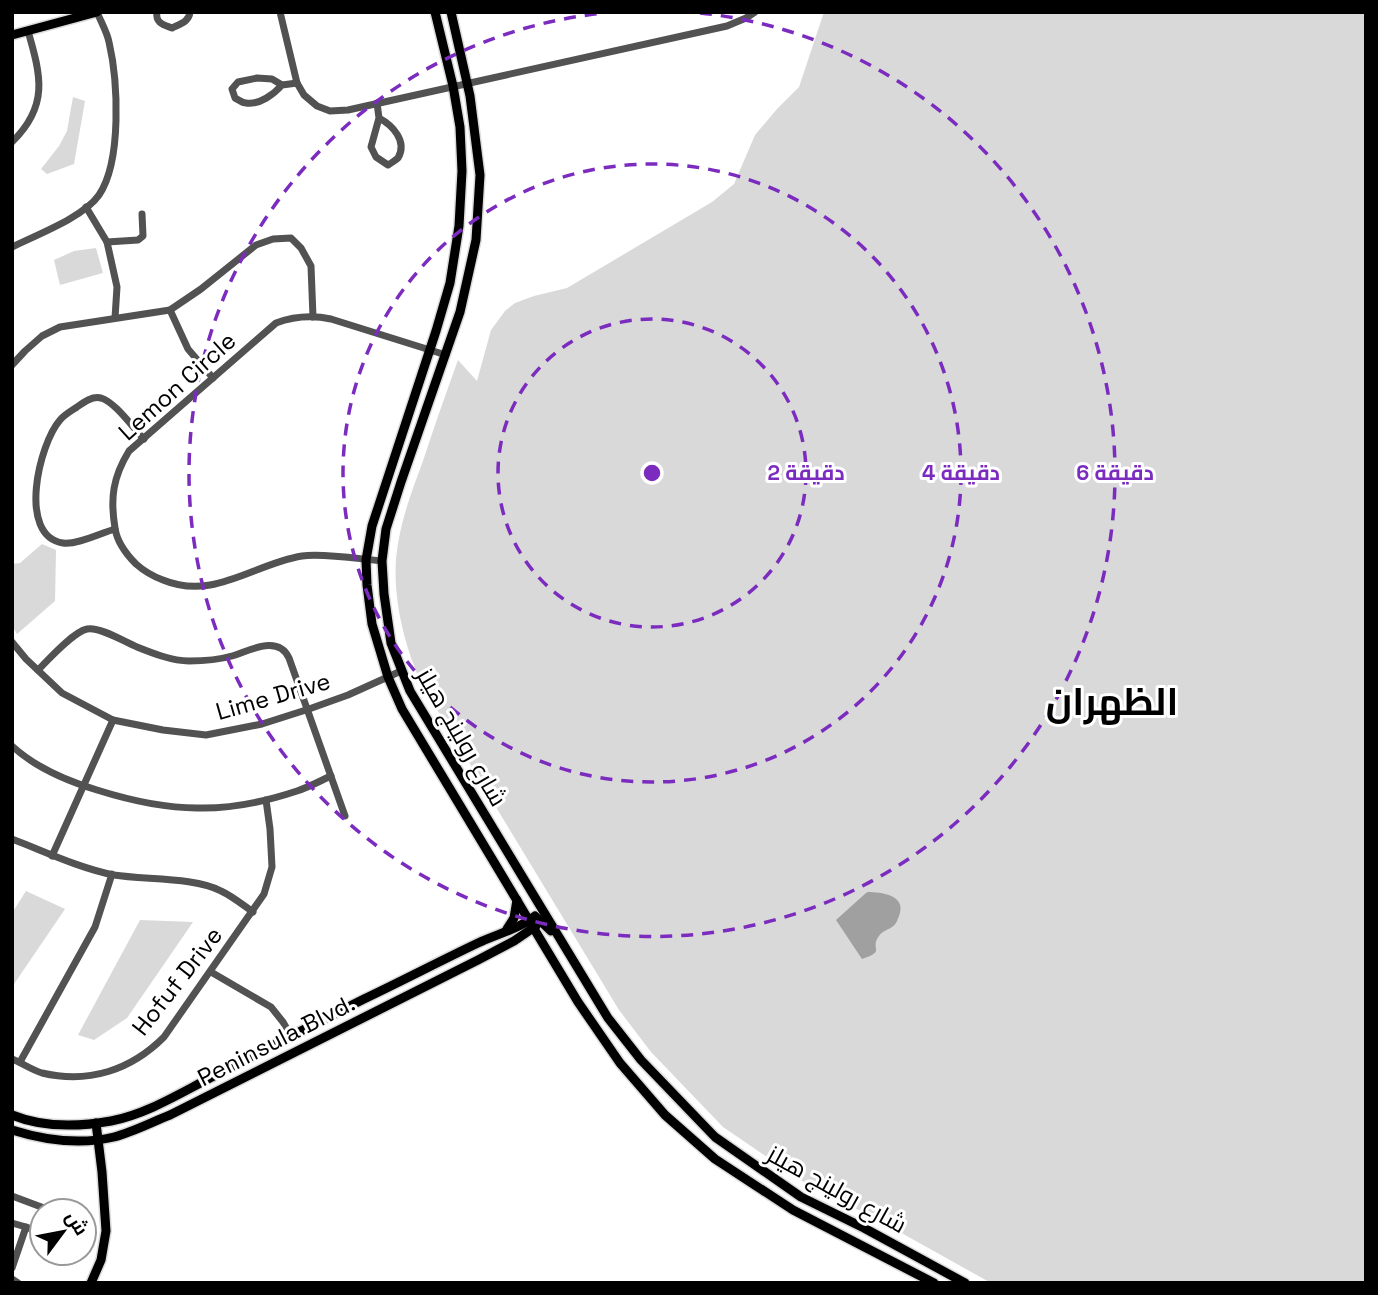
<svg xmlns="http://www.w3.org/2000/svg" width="1378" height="1295" viewBox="0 0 1378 1295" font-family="'Space Grotesk',Cairo,sans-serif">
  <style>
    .green { fill: #d9d9d9 }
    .water { fill: #a0a0a0 }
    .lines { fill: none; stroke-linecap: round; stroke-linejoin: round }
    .major-casing { stroke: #dbdbdb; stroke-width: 12 }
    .minor { stroke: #525252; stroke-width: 7 }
    .major { stroke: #000; stroke-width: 9 }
    .ring { fill: none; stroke: #7b2cbf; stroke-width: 3.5; stroke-dasharray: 12 9 }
    .labels { text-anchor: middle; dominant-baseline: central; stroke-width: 6; stroke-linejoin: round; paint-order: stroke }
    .street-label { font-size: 24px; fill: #000; stroke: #fff }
    .town-label { font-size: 38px; font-weight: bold; fill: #000; stroke: #fff }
    .centre { fill: #7b2cbf; stroke: #fff; stroke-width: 3.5 }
    .ring-label { font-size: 21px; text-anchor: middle; font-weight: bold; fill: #7b2cbf; stroke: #fff; stroke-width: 6; stroke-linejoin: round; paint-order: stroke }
  </style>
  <rect width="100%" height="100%" fill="#fff"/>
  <!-- green -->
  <g class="green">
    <path d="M 824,12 L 1366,12 L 1366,1283 L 991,1283 L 871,1216 L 808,1185 L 723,1127 L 651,1052 L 619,1010 L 422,685 C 405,647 393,601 396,559 C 399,525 411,493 423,461 C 434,427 446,393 458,360 L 477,381 L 491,330 L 505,311 L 515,303 L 534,296 L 567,288 L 712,202 L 734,184 L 755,135 L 777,109 L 799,87 Z"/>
    <polygon points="73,97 85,101 74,164 47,174 41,169 59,146 67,131"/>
    <polygon points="96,248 103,273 60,285 54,260 74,251"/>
    <polygon points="42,544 56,550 55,601 17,634 12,626 12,564 20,563"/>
    <polygon points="26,891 65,909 12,987 12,913"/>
    <polygon points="140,920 193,922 127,1018 94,1040 78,1035"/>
  </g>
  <!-- water -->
  <path class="water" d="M 868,892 C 881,892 905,895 900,913 C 898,918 897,924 892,927 C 888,930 882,931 879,936 C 869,949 887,951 862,959 L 836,920 L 866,893 Z"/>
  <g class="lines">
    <defs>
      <g id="major">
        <polyline points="435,12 453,86 460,127 462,171 459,226 450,283 436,331 372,526 366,560 367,585 372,624 388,677 402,709 578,1002 620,1063 665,1115 715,1159 793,1210 934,1283"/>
        <polyline points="451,12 470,96 480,175 476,240 460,312 401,482 386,529 382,561 384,594 391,643 410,691 608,1018 641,1060 715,1137 801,1197 864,1228 965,1283"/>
        <polyline points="12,35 97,12"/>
        <polyline points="507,929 514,918 517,900"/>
        <path d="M 12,1115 C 44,1128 78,1127 111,1121 C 146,1114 177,1095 208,1079 C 260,1052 312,1025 364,999 C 402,981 440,961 478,943 C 497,934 519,929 535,916 L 551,931"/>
        <path d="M 12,1130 C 44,1140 81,1145 114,1137 C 133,1132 152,1122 170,1115 L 478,960 L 514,941 L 536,926"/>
        <polyline points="91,1283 101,1260 106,1231 102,1172 96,1123"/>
      </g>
    </defs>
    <!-- major casing -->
    <use href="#major" class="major-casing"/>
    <!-- minor -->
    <g class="minor">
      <path d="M 157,12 C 155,23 164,25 172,28 C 180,24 189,22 190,12"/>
      <polyline points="280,12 297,83 304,95 317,106 330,111 348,110 727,26 746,18 755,12"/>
      <path d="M 282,85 C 274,94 260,105 246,103 C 242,103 239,100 235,98 L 232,89 L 238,82 L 257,78 L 272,79 L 282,85 L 297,83"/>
      <path d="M 377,103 L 379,118 L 371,147 L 376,157 L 388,165 C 390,164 397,159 398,158 C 408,141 392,125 379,118"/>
      <path d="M 12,142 C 49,106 41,76 28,31"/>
      <polyline points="86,207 107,242 117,287 115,318"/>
      <polyline points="107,242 138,240 143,236 142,214"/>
      <path d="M 12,247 C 36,235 84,217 99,195 C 122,161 118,81 109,42 C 107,32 101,22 97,12"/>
      <polyline points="170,310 188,349 213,378"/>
      <polyline points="12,365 25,351 42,336 60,327 170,310 201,289 256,245 273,239 291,238 301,248 311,266 313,317"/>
      <path d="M 115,529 C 101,533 77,545 63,543 C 17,536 39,444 60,420 C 64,415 71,411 77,407 C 84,402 92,396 101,398 C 115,402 133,428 144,439"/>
      <path d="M 382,561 C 359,559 324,553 302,556 C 253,564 214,601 163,580 C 152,576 145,572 136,564 C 126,554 117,542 115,528 C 110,498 113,477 129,451 L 276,323 C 295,316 312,315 331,319 L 446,355"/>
      <polyline points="12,642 26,659 62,693 113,720 163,730 206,735 262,724 309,709 348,695 401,671"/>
      <path d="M 38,670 C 48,660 73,632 87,629 C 99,626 125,642 137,647 C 152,653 172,661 189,661 C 203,661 218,660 232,656 C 249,651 278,634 289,658 L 345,816"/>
      <path d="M 12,746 C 36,768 67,781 97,790 C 129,800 163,808 197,808 C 229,809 267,801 297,791 C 309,787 320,781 331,776"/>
      <path d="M 12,839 C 46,852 79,868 114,875 C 145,880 195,877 221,891 C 232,896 243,905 253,912"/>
      <polyline points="52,856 113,720"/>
      <polyline points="211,972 271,1007 283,1022 291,1036"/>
      <path d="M 12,1059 C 22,1063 32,1070 42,1073 C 89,1084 131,1070 164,1037 L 264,894 L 272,867 L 270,829 L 266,800"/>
      <polyline points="20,1062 95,927 112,874"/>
      <polyline points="12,1196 52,1211"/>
      <polyline points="12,1223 26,1227"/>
      <polyline points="12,1268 26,1227 42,1233"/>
      <polyline points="12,1279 18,1283"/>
    </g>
    <!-- major -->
    <use href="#major" class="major"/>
  </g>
  <!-- distance rings -->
  <g class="ring">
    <circle cx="652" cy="473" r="154"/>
    <circle cx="652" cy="473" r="309"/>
    <path d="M700 13A463 463 0 1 1 604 13"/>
  </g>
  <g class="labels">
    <!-- street labels -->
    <g class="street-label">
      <text transform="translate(177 386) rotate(-42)">Lemon Circle</text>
      <text transform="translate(273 696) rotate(-16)">Lime Drive</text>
      <text transform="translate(462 737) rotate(60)">شارع رولينج هيلز</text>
      <text transform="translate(177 981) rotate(-52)">Hofuf Drive</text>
      <text transform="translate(276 1040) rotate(-27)">Peninsula Blvd.</text>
      <text transform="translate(837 1189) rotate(29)">شارع رولينج هيلز</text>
    </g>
    <!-- town labels -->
    <g class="town-label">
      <text x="1112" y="702">الظهران</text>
    </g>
  </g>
  <circle cx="652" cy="473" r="10" class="centre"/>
  <g class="ring-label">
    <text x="806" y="480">2 دقيقة</text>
    <text x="961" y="480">4 دقيقة</text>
    <text x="1115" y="480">6 دقيقة</text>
  </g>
  <!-- border -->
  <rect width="1378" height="1295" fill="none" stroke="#000000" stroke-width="28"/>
  <!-- north arrow -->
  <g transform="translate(63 1232) rotate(58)"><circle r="33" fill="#ffffff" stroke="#999999" stroke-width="2"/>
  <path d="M0-5L12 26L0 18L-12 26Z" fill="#000000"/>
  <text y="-10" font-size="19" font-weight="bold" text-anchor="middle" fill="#000000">ش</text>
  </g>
</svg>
